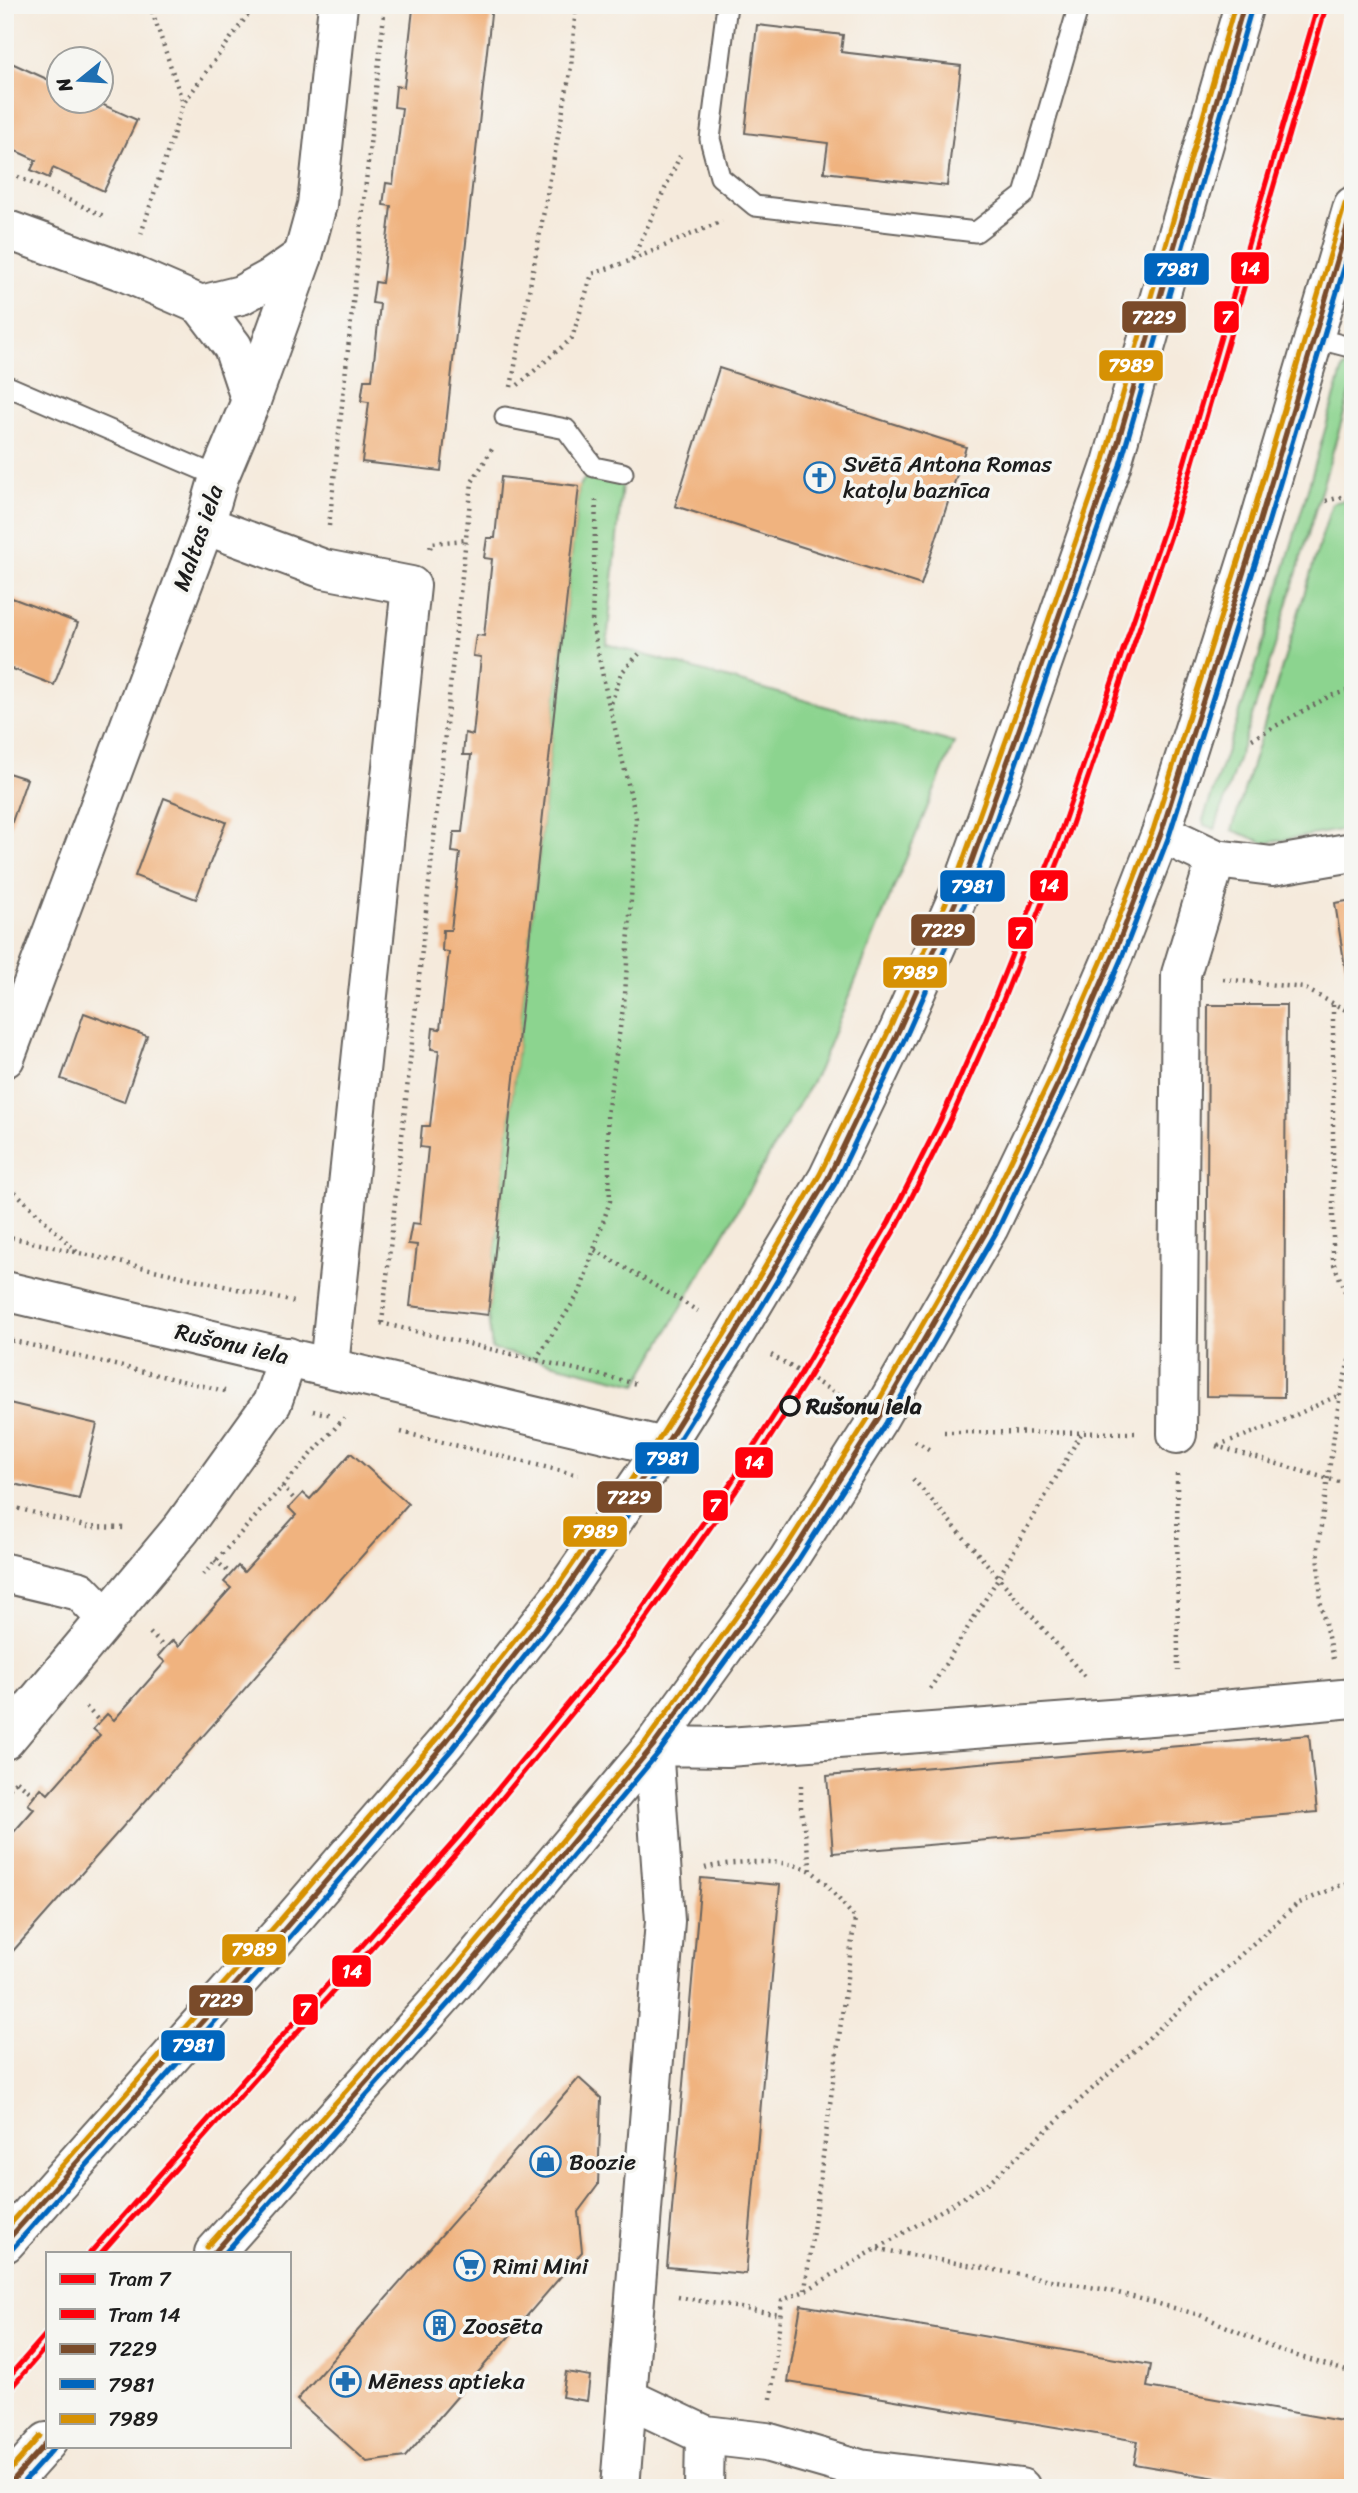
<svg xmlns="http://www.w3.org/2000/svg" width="1358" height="2493" viewBox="0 0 1358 2493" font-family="Sriracha,sans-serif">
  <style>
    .green { fill: #8cd48f; stroke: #547856; stroke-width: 2 }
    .building { fill: #f0b37f }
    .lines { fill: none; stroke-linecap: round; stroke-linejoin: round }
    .lane-casing { stroke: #68645f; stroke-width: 23 }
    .street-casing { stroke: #68645f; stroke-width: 42 }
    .secondary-casing { stroke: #68645f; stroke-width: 42 }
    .highway-casing { stroke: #68645f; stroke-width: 42 }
    .path { stroke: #68645f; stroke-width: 4.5; stroke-dasharray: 2 5; stroke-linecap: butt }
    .lane { stroke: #fff; stroke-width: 19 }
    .street { stroke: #fff; stroke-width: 38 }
    .secondary { stroke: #fff; stroke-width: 38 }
    .highway { stroke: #fff; stroke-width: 38 }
    .bus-1-casing { stroke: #f6f6f2; stroke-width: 10 }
    .bus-2-casing { stroke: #f6f6f2; stroke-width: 10 }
    .bus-3-casing { stroke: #f6f6f2; stroke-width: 10 }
    .bus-1 { stroke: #7a4b2a; stroke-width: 5 }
    .bus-2 { stroke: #0065bd; stroke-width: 5 }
    .bus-3 { stroke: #d69104; stroke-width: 5 }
    .tram-1-casing { stroke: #f6f6f2; stroke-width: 10 }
    .tram-2-casing { stroke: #f6f6f2; stroke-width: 10 }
    .tram-1 { stroke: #ff000c; stroke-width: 5 }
    .tram-2 { stroke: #ff000c; stroke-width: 5 }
    .stop-dot { fill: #f6f6f2; stroke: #1c1c1c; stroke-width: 3.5 }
    .labels { text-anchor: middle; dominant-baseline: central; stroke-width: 7; stroke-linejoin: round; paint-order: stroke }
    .poi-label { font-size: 23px; fill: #1c1c1c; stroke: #f6f6f2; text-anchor: start }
    .street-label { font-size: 23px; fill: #1c1c1c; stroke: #f6f6f2 }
    .stop-label { font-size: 23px; font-weight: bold; fill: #1c1c1c; stroke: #f6f6f2; text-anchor: start }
    .line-badge { stroke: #f6f6f2; stroke-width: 2.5 }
    .badge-label { font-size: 19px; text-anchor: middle; font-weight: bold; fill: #fff }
  </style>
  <rect width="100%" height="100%" fill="#f6f6f2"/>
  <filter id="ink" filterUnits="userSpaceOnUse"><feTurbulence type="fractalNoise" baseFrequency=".0143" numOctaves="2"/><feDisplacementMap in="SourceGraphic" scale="14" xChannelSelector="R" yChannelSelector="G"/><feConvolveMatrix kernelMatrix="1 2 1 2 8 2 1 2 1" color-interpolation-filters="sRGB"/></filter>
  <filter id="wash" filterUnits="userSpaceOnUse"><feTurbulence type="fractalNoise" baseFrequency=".00686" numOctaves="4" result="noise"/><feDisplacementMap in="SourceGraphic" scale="28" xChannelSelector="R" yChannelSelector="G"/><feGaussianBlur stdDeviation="1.57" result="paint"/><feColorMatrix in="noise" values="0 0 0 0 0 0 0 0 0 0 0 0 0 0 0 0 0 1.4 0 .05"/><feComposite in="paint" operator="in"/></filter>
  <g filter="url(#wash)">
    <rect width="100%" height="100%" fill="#f5eadc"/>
    <!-- green -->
    <g class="green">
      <polygon points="1348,365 1353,366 1353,383 1272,656 1215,829 1204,825 1203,820 1259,657 1343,368"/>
      <polygon points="594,467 623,473 607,644 954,743 818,1071 637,1384 492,1349 488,1315 579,486"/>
      <polygon points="1353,498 1353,828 1265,843 1232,830 1332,503"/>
    </g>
    <g id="blocks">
      <!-- building -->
      <g class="building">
        <polygon points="405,5 492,5 441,471 362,462 369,402 361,401 364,380 372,380 380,304 372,303 375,282 382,283 391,206 383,205 386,183 393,184 402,108 394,107 396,86 404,87 413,9 404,8"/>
        <polygon points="757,25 843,35 841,52 961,66 947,186 824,172 828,143 745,133"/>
        <polygon points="5,60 60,85 60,102 97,102 137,120 104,191 53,168 49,178 31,170 36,160 5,146"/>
        <polygon points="719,368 966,447 921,585 675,506"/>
        <polygon points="501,477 579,486 488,1315 410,1306 417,1245 408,1244 412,1223 420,1224 428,1148 420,1147 422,1126 430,1126 439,1050 431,1049 433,1028 440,1029 449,952 442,951 443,930 451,930 460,853 452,852 454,832 462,832 471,755 463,755 465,733 473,735 481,657 473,656 476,635 484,636 492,559 484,558 487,538 495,538"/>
        <polygon points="12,598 78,623 54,685 5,666 5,615"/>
        <polygon points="5,772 27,779 6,839 5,839"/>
        <polygon points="164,798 226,822 196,899 135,876"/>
        <polygon points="1353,900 1353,979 1347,980 1335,903"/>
        <polygon points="1208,1005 1286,1005 1284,1397 1206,1396"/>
        <polygon points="84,1013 147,1036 124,1102 61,1079"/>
        <polygon points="5,1402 97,1424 79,1499 5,1482"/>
        <polygon points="351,1453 408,1504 5,1960 5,1842 34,1809 28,1804 41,1788 48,1794 100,1735 93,1729 107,1714 114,1720 165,1662 158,1656 165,1648 173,1640 179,1646 231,1588 224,1582 238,1566 244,1572 296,1515 289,1508 303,1493 310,1499"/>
        <polygon points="1309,1735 1317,1812 833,1853 827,1776"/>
        <polygon points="701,1878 780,1885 746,2274 667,2267"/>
        <polygon points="579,2078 601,2098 598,2185 578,2212 582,2252 405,2457 367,2462 297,2400"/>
        <polygon points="801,2305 1151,2365 1147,2387 1353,2423 1353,2488 1275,2488 1134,2464 1138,2441 788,2382"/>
        <polygon points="566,2372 590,2376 587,2401 562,2397"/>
      </g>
    </g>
  </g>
  <g filter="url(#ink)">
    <use href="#blocks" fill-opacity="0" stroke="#68645f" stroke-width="2"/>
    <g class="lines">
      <defs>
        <g id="lane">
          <polyline points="727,5 710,139 720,177 755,206 976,232 1024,195 1079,5"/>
          <polyline points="1315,338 1353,348"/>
          <polyline points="5,385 219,477"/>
          <polyline points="505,417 566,429 594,467 623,473"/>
        </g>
        <g id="street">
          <polyline points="5,229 127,273 201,305 233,347 251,401"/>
          <polyline points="201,305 241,295 270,279 303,256"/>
          <polyline points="205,525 324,569 411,586 329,1366"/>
          <polyline points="1161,833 1216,859 1272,866 1353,852"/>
          <polyline points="5,1058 205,525 219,477 251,401 303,256 317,205 338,5"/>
          <polyline points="1177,1434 1181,974 1216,859"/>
          <polyline points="5,1573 80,1591 106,1618"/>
          <polyline points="5,1740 182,1528 272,1403 288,1357"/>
          <polyline points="705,2435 766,2442 860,2469 1021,2488"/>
          <polyline points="620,2488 627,2398"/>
          <polyline points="704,2488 705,2435 627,2398 665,1921 653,1746 728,1747 1178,1714 1353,1698"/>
        </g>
        <polyline id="secondary" points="5,1291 664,1447"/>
        <g id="highway">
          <polyline points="5,2243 282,1932 446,1742 564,1592 664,1447 735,1334 828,1178 899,1030 964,883 1026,710 1112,463 1244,5"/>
          <polyline points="214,2253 450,1988 653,1746 788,1560 878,1419 989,1227 1061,1077 1114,954 1161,833 1258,527 1353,206"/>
          <polyline points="6,2488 47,2442"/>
        </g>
      </defs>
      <!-- lane casing -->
      <use href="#lane" class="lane-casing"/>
      <!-- street casing -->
      <use href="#street" class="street-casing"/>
      <!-- secondary casing -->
      <use href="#secondary" class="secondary-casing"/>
      <!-- highway casing -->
      <use href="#highway" class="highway-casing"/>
      <!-- path -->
      <g class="path">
        <polyline points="150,5 183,103"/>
        <polyline points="5,171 106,217"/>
        <polyline points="141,234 183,104 255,5"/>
        <polyline points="632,260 722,221"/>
        <polyline points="518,385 572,338 592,274 632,260 680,156"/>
        <polyline points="511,387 571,67 576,5"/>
        <polyline points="596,500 592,623 609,706"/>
        <polyline points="1326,501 1353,494"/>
        <polyline points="329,526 385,5"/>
        <polyline points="430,548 432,543 466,540"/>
        <polyline points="1252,739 1330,696 1353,689"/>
        <polyline points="1223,979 1304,988 1353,1014"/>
        <polyline points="1333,1005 1333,1262 1353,1311"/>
        <polyline points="5,1182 77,1252"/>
        <polyline points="5,1236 294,1302"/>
        <polyline points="595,1250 698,1311"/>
        <polyline points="381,1323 637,1384"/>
        <polyline points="382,1323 472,482 494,446"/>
        <polyline points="5,1339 229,1392"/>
        <polyline points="771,1355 842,1397"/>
        <polyline points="536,1359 580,1292 610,1201 607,1114 625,995 636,818 610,707 621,673 639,654"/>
        <polyline points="313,1411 332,1415"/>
        <polyline points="401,1432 578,1475"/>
        <polyline points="944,1432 1135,1433"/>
        <polyline points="915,1441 932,1451"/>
        <polyline points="1218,1445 1272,1426 1339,1395"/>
        <polyline points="1216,1446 1353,1486"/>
        <polyline points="1177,1474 1178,1671"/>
        <polyline points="913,1479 1086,1678"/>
        <polyline points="282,1486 296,1501"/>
        <polyline points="5,1505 88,1527 126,1528"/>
        <polyline points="215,1560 231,1574"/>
        <polyline points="203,1575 344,1418"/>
        <polyline points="150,1633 165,1648"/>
        <polyline points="1333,1659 1321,1606 1318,1547 1340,1394 1353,1346"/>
        <polyline points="930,1689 999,1577 1082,1432"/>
        <polyline points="86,1707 100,1722"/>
        <polyline points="17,1781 35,1796"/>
        <polyline points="801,1785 801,1808 811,1871"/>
        <polyline points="5,1794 16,1781"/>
        <path d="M 705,1868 C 730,1861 785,1858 809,1870 C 821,1876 845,1907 855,1918 L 805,2290"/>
        <polyline points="878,2249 1107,2290 1200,2315 1284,2352 1353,2373"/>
        <polyline points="678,2297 780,2315"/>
        <polyline points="771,2399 782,2300 805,2291 988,2183 1297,1904 1353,1880"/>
      </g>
      <!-- lane -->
      <use href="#lane" class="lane"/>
      <!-- street -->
      <use href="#street" class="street"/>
      <!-- secondary -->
      <use href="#secondary" class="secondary"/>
      <!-- highway -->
      <use href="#highway" class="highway"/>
      <defs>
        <g id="bus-1">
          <polyline points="5,2243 282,1932 446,1742 564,1592 664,1447 735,1334 828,1178 899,1030 964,883 1026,710 1112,463 1244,5"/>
          <polyline points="214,2253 450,1988 653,1746 788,1560 878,1419 989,1227 1061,1077 1114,954 1161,833 1258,527 1353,207"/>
          <polyline points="6,2488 47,2442"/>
        </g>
        <g id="bus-2">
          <polyline points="12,2249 289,1938 453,1748 571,1597 671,1452 743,1338 836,1182 907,1034 972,887 1034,713 1120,465 1252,7"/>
          <polyline points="225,2253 457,1994 660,1751 795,1565 886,1423 997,1231 1069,1080 1122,957 1169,836 1266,530 1353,238"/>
          <polyline points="18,2488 54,2448"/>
        </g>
        <g id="bus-3">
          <polyline points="5,2230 275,1926 439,1736 557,1587 657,1442 728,1329 820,1174 891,1026 956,880 1018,707 1104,460 1235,5"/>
          <polyline points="207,2247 443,1982 646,1741 781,1555 871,1414 981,1223 1053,1073 1106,951 1153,830 1250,524 1345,204"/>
          <polyline points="5,2476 40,2436"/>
        </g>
      </defs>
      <!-- bus-1 casing -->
      <use href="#bus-1" class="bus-1-casing"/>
      <!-- bus-2 casing -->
      <use href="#bus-2" class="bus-2-casing"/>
      <!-- bus-3 casing -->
      <use href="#bus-3" class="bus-3-casing"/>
      <!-- bus-1 -->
      <use href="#bus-1" class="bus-1"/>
      <!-- bus-2 -->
      <use href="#bus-2" class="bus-2"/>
      <!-- bus-3 -->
      <use href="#bus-3" class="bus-3"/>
      <defs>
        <g id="tram-1">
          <polyline points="90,2253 460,1835 618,1643 729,1486 801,1373 889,1222 941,1119 986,1019 1057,842 1166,525 1318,5"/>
          <polyline points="5,2381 47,2333"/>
        </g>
        <g id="tram-2">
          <polyline points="101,2253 467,1841 625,1649 736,1491 809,1377 897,1226 949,1123 994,1023 1065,845 1174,527 1326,7"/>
          <polyline points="12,2387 47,2346"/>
        </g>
      </defs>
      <!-- tram-1 casing -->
      <use href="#tram-1" class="tram-1-casing"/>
      <!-- tram-2 casing -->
      <use href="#tram-2" class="tram-2-casing"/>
      <!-- tram-1 -->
      <use href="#tram-1" class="tram-1"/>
      <!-- tram-2 -->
      <use href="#tram-2" class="tram-2"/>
    </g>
  </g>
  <!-- icons -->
  <defs>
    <symbol id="church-ring" viewBox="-11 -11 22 22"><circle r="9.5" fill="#f6f6f2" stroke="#1f6fb2" stroke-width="1.5"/><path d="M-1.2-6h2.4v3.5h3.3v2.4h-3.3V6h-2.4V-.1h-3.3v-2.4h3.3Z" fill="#1f6fb2"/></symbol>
    <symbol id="shop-ring" viewBox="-11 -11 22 22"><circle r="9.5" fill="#f6f6f2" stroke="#1f6fb2" stroke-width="1.5"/><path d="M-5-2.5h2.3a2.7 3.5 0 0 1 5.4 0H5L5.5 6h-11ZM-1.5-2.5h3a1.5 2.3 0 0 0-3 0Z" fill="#1f6fb2"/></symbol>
    <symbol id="supermarket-ring" viewBox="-11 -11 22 22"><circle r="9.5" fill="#f6f6f2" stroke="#1f6fb2" stroke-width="1.5"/><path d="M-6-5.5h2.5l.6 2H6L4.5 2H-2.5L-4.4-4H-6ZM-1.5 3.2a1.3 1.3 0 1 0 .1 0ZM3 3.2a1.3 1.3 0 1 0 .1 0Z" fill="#1f6fb2"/></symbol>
    <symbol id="building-ring" viewBox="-11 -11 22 22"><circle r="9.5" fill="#f6f6f2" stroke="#1f6fb2" stroke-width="1.5"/><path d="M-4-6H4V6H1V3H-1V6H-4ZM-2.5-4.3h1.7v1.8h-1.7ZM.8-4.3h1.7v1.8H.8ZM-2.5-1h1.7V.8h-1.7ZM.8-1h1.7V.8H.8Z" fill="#1f6fb2"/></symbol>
    <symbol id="pharmacy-ring" viewBox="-11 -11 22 22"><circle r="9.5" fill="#f6f6f2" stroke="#1f6fb2" stroke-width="1.5"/><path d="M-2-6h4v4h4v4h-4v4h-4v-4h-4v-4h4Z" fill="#1f6fb2"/></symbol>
  </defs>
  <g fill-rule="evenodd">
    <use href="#church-ring" x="802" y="460" width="35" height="35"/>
    <use href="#shop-ring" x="528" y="2144" width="35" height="35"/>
    <use href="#supermarket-ring" x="452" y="2248" width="35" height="35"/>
    <use href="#building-ring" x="422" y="2308" width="35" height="35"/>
    <use href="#pharmacy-ring" x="328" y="2364" width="35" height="35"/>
  </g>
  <!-- markers -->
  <circle class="stop-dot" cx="790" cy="1406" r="9"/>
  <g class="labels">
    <!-- poi labels -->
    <g class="poi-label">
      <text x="843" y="464">Svētā Antona Romas<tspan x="843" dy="26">katoļu baznīca</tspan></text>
      <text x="569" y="2162">Boozie</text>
      <text x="493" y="2266">Rimi Mini</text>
      <text x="463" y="2326">Zoosēta</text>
      <text x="368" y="2381">Mēness aptieka</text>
    </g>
    <!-- street labels -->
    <g class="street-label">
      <text transform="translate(198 538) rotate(-71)">Maltas iela</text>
      <text transform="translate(232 1344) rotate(13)">Rušonu iela</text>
    </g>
    <!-- stop labels -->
    <g class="stop-label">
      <text x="806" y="1406">Rušonu iela</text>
    </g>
  </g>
  <g class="line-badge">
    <rect x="1230" y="251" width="40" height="34" rx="7" fill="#ff000c"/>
    <rect x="1143" y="252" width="67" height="34" rx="7" fill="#0065bd"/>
    <rect x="1121" y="300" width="66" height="34" rx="7" fill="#7a4b2a"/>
    <rect x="1213" y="300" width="27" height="34" rx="7" fill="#ff000c"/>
    <rect x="1098" y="349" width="66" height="33" rx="7" fill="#d69104"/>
    <rect x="1029" y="869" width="40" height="33" rx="7" fill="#ff000c"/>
    <rect x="939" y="869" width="67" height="34" rx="7" fill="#0065bd"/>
    <rect x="910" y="913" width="66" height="34" rx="7" fill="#7a4b2a"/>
    <rect x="1007" y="916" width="27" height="34" rx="7" fill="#ff000c"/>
    <rect x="882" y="956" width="66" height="33" rx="7" fill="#d69104"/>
    <rect x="634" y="1441" width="66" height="34" rx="7" fill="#0065bd"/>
    <rect x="734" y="1446" width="40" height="33" rx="7" fill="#ff000c"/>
    <rect x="596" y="1480" width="67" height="34" rx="7" fill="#7a4b2a"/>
    <rect x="702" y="1489" width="27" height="33" rx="7" fill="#ff000c"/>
    <rect x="562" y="1515" width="66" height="33" rx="7" fill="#d69104"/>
    <rect x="221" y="1933" width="66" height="33" rx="7" fill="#d69104"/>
    <rect x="331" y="1954" width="41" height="34" rx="7" fill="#ff000c"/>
    <rect x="188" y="1984" width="66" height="33" rx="7" fill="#7a4b2a"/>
    <rect x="292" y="1993" width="27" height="33" rx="7" fill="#ff000c"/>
    <rect x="160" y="2029" width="66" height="33" rx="7" fill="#0065bd"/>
  </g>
  <g class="badge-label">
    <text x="1250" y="275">14</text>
    <text x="1177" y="276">7981</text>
    <text x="1154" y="324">7229</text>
    <text x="1227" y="324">7</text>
    <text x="1131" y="372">7989</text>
    <text x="1049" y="892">14</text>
    <text x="972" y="893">7981</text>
    <text x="943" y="937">7229</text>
    <text x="1020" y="940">7</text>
    <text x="915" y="979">7989</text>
    <text x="667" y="1465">7981</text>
    <text x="754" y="1469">14</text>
    <text x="629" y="1504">7229</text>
    <text x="715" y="1512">7</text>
    <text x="595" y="1538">7989</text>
    <text x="254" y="1956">7989</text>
    <text x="352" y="1978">14</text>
    <text x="221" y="2007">7229</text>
    <text x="305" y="2016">7</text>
    <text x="193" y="2052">7981</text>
  </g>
  <!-- margin -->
  <rect width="1358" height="2493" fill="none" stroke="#f6f6f2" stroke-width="28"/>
  <!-- legend -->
  <rect x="46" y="2252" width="245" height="196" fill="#f6f6f2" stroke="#9f9f9c" stroke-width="2"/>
  <rect x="60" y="2274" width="35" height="10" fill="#ff000c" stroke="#9f9f9c" stroke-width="2"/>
  <text x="108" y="2286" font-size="21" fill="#1c1c1c">Tram 7</text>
  <rect x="60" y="2309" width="35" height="10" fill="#ff000c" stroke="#9f9f9c" stroke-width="2"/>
  <text x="108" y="2322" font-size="21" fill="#1c1c1c">Tram 14</text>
  <rect x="60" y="2344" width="35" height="10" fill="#7a4b2a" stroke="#9f9f9c" stroke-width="2"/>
  <text x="108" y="2356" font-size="21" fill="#1c1c1c">7229</text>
  <rect x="60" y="2379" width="35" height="10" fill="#0065bd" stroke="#9f9f9c" stroke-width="2"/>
  <text x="108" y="2392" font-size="21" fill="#1c1c1c">7981</text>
  <rect x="60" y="2414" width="35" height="10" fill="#d69104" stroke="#9f9f9c" stroke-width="2"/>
  <text x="108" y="2426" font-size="21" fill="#1c1c1c">7989</text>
  <!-- north arrow -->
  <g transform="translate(80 80) rotate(252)"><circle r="33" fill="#f6f6f2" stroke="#9f9f9c" stroke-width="2"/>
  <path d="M0-5L12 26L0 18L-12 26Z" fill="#1f6fb2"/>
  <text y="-10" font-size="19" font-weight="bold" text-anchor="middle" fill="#1c1c1c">N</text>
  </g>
</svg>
